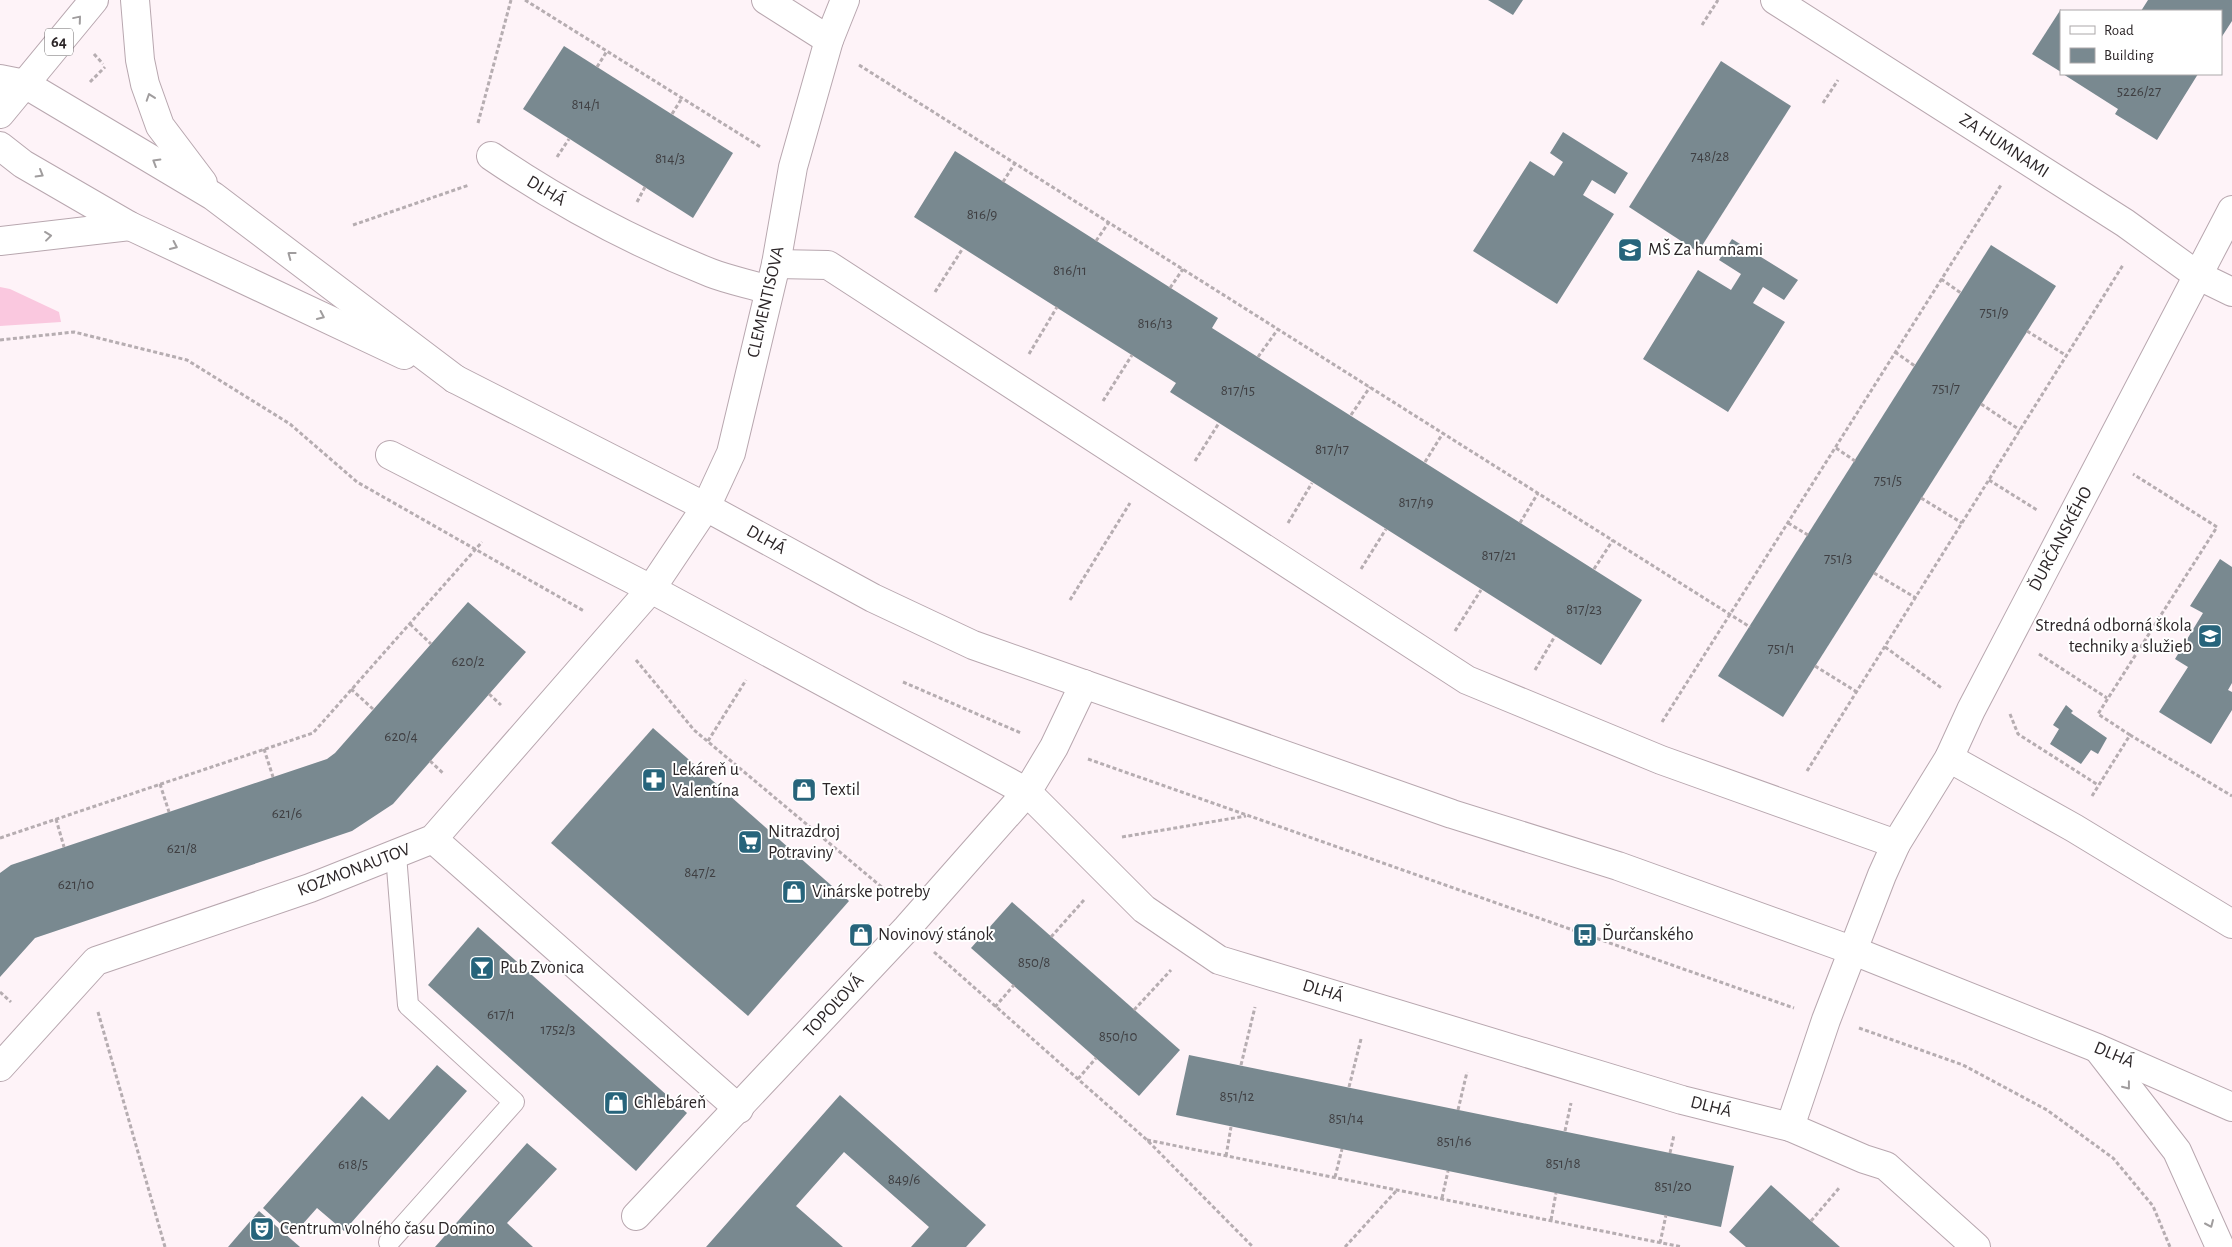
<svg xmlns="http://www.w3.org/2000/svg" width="2232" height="1247" viewBox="0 0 2232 1247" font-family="'Alegreya Sans',sans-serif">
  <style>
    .green { fill: #fac8df }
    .building { fill: #798990 }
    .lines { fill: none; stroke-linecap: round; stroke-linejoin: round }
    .service-casing { stroke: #b8a7af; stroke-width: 22 }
    .minor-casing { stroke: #b8a7af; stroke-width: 30 }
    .tertiary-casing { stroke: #b8a7af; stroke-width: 30 }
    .primary-casing { stroke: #b8a7af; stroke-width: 30 }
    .path { stroke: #b6adb1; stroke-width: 3; stroke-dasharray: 4 2.5; stroke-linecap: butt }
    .service { stroke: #fff; stroke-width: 20 }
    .minor { stroke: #fff; stroke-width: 28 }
    .tertiary { stroke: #fff; stroke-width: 28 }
    .primary { stroke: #fff; stroke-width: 28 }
    .oneway { stroke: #a09d9e }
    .labels { text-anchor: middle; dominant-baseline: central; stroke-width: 4; stroke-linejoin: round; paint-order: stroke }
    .number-label { font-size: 15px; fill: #3f3f42 }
    .shield { fill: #fff; stroke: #6b6768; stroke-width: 1 }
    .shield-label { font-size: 16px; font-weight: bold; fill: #2c2628 }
    .street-label { font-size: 18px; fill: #2c2628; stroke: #fff }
    .poi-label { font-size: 18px; fill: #2c2628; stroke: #fff; text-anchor: start }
  </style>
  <rect width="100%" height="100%" fill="#fef3f8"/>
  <!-- green -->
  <polygon class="green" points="0,287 10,289 59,312 61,322 0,326"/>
  <!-- building -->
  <g class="building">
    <polygon points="1488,0 1523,0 1513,15"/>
    <polygon points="2148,0 2232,0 2232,21 2221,38 2221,11 2141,11"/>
    <polygon points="2061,9 2061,72 2032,54"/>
    <polygon points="564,46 733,153 693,218 523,109"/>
    <polygon points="1721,61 1791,106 1698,252 1629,207"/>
    <polygon points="2063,74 2198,74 2157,140 2115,114 2118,109"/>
    <polygon points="1563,132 1628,173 1615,194 1592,180 1583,195 1614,214 1557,304 1473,251 1530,161 1554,176 1563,162 1550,153"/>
    <polygon points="955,151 1218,318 1212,328 1642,600 1601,665 1170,392 1176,383 914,217"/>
    <polygon points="1732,239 1798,280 1784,300 1763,287 1753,303 1785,322 1728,412 1643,359 1698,270 1731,290 1741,274 1719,260"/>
    <polygon points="1991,245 2056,286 1783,717 1718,676"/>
    <polygon points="2220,559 2232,567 2232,683 2228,690 2232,692 2232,710 2211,744 2159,712 2188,667 2175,659 2203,613 2190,606"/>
    <polygon points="468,602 526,652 393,804 352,831 35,938 0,977 0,873 11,865 327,759 335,753"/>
    <polygon points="2066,705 2073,711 2071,713 2107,738 2098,754 2091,750 2081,764 2050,744 2059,729 2053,725"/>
    <polygon points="653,728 849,901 748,1016 551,843"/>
    <polygon points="1012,902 1180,1050 1139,1096 971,948"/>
    <polygon points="478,927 687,1113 636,1171 428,985"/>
    <polygon points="1189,1055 1734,1166 1721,1227 1176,1115"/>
    <polygon points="437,1065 467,1091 344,1231 317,1208 293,1235 263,1208 362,1096 389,1120"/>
    <polygon points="840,1095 986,1225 966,1247 911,1247 929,1227 844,1152 796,1206 843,1247 706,1247"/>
    <polygon points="527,1143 557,1169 507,1223 533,1247 435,1247"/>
    <polygon points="1771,1185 1811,1221 1840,1247 1746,1247 1729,1232"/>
    <polygon points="259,1211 300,1247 228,1247"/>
  </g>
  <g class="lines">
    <defs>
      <polyline id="service" points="389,1242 514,1102 408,1005 396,855"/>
      <g id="minor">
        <polyline points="766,0 829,40"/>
        <polyline points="1775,0 2125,223 2197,275 2232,292"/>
        <path d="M 491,156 C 560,203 633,242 711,273 C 729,280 750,284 769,290"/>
        <polyline points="776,264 828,265 1467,680 1661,760 1896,844"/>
        <polyline points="390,455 651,589 1027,792 907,928 636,1216"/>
        <polyline points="1084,684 1054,747 1027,792 1144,909 1219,960 1682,1100 1790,1127 1826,1020 1882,875 1896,844 1949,758 1971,710 2232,210"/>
        <polyline points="1949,758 2074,828 2232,924"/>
        <polyline points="433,839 739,1109"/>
        <polyline points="0,1067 96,961 310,888 433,839 651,589 706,507 731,453 776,264 793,167 829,40 845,0"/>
        <polyline points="1790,1127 1864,1159 1886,1166 1976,1247"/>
      </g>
      <g id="tertiary">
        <polyline points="455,379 706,507 873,598 973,645 1452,814 1618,866 1854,951 2097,1048 2232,1107"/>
        <polyline points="2098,1049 2177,1151 2220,1247"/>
      </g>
      <g id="primary">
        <polyline points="135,0 140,60 145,84 160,126 203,183"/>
        <polyline points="0,79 25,84 213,196 455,379"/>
        <polyline points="0,114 94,0"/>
        <polyline points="0,146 23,164 130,226 404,355"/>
        <polyline points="0,241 130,226"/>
      </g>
    </defs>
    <!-- service casing -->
    <use href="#service" class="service-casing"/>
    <!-- minor casing -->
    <use href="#minor" class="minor-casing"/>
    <!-- tertiary casing -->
    <use href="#tertiary" class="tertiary-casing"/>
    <!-- primary casing -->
    <use href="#primary" class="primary-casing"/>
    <!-- path -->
    <g class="path">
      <polyline points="525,0 762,148"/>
      <polyline points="1702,25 1718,0"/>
      <polyline points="94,54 103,64"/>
      <polyline points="859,65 1750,627"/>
      <polyline points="597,67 607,51"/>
      <polyline points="90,82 105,67"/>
      <polyline points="1823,103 1838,80"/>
      <polyline points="672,114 682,98"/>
      <polyline points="478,123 511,0"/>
      <polyline points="557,157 569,139"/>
      <polyline points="1003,182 1015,163"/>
      <polyline points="637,202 645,187"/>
      <polyline points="353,225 469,185"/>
      <polyline points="1096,241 1109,222"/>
      <polyline points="1941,279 1961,293"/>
      <polyline points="1170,288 1183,269"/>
      <polyline points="935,292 963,248"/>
      <polyline points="2027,331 2067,356"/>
      <polyline points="0,340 74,332 187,360 290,424 357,482 584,611"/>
      <polyline points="1895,352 1915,366"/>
      <polyline points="1029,354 1057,307"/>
      <polyline points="1258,357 1278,329"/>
      <polyline points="1103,401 1132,355"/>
      <polyline points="1981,404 2020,430"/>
      <polyline points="1351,415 1370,387"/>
      <polyline points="1836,448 1855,461"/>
      <polyline points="1195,461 1219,423"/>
      <polyline points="1425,462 1443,433"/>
      <polyline points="1989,480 2037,510"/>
      <polyline points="1921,498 1962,523"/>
      <polyline points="1288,523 1312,483"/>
      <polyline points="1520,523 1538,493"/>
      <polyline points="1788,523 1808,535"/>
      <polyline points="1361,569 1386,529"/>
      <polyline points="1594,569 1613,540"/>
      <polyline points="1874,573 1916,598"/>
      <polyline points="1070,600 1130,503"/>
      <polyline points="410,624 431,644"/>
      <polyline points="1455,631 1481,590"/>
      <polyline points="1885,647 1943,689"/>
      <polyline points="2039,654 2107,698"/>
      <polyline points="636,660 694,730 890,894"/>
      <polyline points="1815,666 1857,692"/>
      <polyline points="1535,670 1555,636"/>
      <polyline points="903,682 1021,733"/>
      <polyline points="351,689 373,709"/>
      <polyline points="489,694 501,705"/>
      <polyline points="2010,714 2018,734 2098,785"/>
      <polyline points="1662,722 2001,185"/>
      <polyline points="2130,735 2098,714 2217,527 2133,474"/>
      <polyline points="708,741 746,680"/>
      <polyline points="264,749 273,777"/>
      <polyline points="1088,759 1794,1008"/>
      <polyline points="430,761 444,774"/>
      <polyline points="1807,771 2123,265"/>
      <polyline points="160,784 169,812"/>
      <polyline points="2092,796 2130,735 2232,796"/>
      <polyline points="56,819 64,847"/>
      <polyline points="1122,837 1246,816"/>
      <polyline points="0,838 313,733 482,542"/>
      <polyline points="1051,937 1084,900"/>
      <polyline points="934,952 1147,1140 1253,1247"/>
      <polyline points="0,992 11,1002"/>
      <polyline points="995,1007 1014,985"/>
      <polyline points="1134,1010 1171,970"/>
      <polyline points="98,1012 165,1247"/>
      <polyline points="1859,1028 1963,1065 2047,1110 2113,1158 2153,1206 2170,1247"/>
      <polyline points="1241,1065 1255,1007"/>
      <polyline points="1078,1079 1096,1058"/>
      <polyline points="1349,1087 1361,1039"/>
      <polyline points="1458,1110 1467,1072"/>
      <polyline points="1565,1131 1571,1103"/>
      <polyline points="1147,1140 1682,1247"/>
      <polyline points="1670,1153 1674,1135"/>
      <polyline points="1226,1156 1231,1127"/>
      <polyline points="1335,1177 1342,1149"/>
      <polyline points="1442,1198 1448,1171"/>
      <polyline points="1551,1220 1556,1193"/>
      <polyline points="1811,1221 1840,1187"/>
      <polyline points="1660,1243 1666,1215"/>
      <polyline points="1345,1247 1397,1190"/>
    </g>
    <!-- service -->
    <use href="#service" class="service"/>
    <!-- minor -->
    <use href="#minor" class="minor"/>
    <!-- tertiary -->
    <use href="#tertiary" class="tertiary"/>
    <!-- primary -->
    <use href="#primary" class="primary"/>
  </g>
  <!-- one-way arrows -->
  <defs><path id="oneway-chevron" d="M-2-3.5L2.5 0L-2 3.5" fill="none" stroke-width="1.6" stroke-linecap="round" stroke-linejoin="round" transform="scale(1.25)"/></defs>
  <g class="oneway">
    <use href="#oneway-chevron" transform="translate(78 19) rotate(-50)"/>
    <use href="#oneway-chevron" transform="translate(150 97) rotate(-109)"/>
    <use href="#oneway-chevron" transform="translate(156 162) rotate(-149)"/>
    <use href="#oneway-chevron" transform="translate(40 174) rotate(30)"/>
    <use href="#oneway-chevron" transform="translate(48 236) rotate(-7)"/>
    <use href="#oneway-chevron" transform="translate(174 246) rotate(25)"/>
    <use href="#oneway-chevron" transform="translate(291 255) rotate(-143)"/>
    <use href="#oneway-chevron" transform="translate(321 316) rotate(25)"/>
    <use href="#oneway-chevron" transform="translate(2127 1086) rotate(52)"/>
    <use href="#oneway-chevron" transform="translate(2210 1224) rotate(66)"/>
  </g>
  <!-- icons -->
  <defs>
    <symbol id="school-square" viewBox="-11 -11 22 22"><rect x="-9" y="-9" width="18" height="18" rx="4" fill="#27647b" stroke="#fff"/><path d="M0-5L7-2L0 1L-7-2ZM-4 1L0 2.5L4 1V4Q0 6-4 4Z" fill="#fff"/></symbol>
    <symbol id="university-square" viewBox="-11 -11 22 22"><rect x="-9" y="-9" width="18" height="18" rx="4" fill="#27647b" stroke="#fff"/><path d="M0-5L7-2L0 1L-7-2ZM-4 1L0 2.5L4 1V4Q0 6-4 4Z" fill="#fff"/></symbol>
    <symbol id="pharmacy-square" viewBox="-11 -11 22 22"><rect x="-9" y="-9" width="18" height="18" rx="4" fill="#27647b" stroke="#fff"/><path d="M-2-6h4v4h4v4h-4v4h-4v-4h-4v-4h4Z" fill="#fff"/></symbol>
    <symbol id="shop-square" viewBox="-11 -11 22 22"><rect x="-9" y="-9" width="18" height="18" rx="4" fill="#27647b" stroke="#fff"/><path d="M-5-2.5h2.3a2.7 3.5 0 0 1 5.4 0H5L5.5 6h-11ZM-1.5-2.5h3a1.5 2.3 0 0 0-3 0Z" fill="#fff"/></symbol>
    <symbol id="supermarket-square" viewBox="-11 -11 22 22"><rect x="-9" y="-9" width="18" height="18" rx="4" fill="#27647b" stroke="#fff"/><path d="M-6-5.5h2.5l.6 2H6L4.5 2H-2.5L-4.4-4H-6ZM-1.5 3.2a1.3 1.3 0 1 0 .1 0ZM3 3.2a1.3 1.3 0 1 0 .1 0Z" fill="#fff"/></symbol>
    <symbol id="bus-square" viewBox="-11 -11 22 22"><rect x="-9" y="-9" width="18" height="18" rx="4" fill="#27647b" stroke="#fff"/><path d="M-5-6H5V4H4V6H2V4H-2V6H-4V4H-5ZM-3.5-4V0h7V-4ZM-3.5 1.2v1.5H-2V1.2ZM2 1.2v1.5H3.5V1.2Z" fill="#fff"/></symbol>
    <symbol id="bar-square" viewBox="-11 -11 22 22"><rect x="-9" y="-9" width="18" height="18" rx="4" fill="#27647b" stroke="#fff"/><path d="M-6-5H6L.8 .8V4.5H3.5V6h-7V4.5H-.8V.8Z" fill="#fff"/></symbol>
    <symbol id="theatre-square" viewBox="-11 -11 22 22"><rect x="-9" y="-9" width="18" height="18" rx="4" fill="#27647b" stroke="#fff"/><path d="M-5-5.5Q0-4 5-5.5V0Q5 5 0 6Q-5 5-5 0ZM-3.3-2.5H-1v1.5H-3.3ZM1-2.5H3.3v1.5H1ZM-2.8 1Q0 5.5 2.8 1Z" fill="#fff"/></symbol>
  </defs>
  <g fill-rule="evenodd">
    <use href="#school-square" x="1616" y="236" width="28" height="28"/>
    <use href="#university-square" x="2196" y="622" width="28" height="28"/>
    <use href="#pharmacy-square" x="640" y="766" width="28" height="28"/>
    <use href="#shop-square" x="790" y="776" width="28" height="28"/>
    <use href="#supermarket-square" x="736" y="828" width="28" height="28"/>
    <use href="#shop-square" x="780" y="878" width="28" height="28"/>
    <use href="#shop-square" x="847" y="921" width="28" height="28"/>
    <use href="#bus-square" x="1571" y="921" width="28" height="28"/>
    <use href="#bar-square" x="468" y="954" width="28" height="28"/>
    <use href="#shop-square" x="602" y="1089" width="28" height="28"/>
    <use href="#theatre-square" x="248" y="1215" width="28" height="28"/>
  </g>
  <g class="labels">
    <!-- number labels -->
    <g class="number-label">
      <text x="2139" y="91">5226/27</text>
      <text x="586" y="104">814/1</text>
      <text x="1710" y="156">748/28</text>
      <text x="670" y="158">814/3</text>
      <text x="982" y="214">816/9</text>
      <text x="1070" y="270">816/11</text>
      <text x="1994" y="312">751/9</text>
      <text x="1155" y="323">816/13</text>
      <text x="1946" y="388">751/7</text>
      <text x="1238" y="390">817/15</text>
      <text x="1332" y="449">817/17</text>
      <text x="1888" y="480">751/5</text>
      <text x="1416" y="502">817/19</text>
      <text x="1499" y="555">817/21</text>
      <text x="1838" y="558">751/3</text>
      <text x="1584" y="609">817/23</text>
      <text x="1781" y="648">751/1</text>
      <text x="468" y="661">620/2</text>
      <text x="401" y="736">620/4</text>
      <text x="287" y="813">621/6</text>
      <text x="182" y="848">621/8</text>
      <text x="700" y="872">847/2</text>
      <text x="76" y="884">621/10</text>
      <text x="1034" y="962">850/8</text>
      <text x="501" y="1014">617/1</text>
      <text x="558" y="1029">1752/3</text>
      <text x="1118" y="1036">850/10</text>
      <text x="1237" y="1096">851/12</text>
      <text x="1346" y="1118">851/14</text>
      <text x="1454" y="1141">851/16</text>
      <text x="1563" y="1163">851/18</text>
      <text x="353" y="1164">618/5</text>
      <text x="904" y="1179">849/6</text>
      <text x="1673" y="1186">851/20</text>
    </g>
    <!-- shield labels -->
    <rect class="shield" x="45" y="28.5" width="28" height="27" rx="4"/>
    <g class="shield-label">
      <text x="59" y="42">64</text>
    </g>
    <!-- street labels -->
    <g class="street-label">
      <text transform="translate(2004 146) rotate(33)">ZA HUMNAMI</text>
      <text transform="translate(546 191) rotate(31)">DLHÁ</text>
      <text transform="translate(766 302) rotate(-77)">CLEMENTISOVA</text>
      <text transform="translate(2061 539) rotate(-62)">ĎURČANSKÉHO</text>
      <text transform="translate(766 540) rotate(29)">DLHÁ</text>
      <text transform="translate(354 870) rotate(-21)">KOZMONAUTOV</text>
      <text transform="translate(1323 991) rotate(17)">DLHÁ</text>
      <text transform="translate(834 1006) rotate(-47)">TOPOĽOVÁ</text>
      <text transform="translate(2114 1055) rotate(23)">DLHÁ</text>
      <text transform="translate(1711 1107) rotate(14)">DLHÁ</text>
    </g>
    <!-- poi labels -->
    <g class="poi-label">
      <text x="1648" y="250">MŠ Za humnami</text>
      <text x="2192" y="626" text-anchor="end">Stredná odborná škola<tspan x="2192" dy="21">techniky a služieb</tspan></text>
      <text x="672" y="770">Lekáreň u<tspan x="672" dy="21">Valentína</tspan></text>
      <text x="822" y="790">Textil</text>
      <text x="768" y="832">Nitrazdroj<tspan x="768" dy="21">Potraviny</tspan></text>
      <text x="812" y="892">Vinárske potreby</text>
      <text x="878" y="935">Novinový stánok</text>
      <text x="1602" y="935">Ďurčanského</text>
      <text x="500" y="968">Pub Zvonica</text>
      <text x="634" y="1103">Chlebáreň</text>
      <text x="280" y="1229">Centrum volného času Domino</text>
    </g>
  </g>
  <!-- legend -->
  <rect x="2060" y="10" width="162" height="65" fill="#ffffff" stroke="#aba8a9"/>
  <rect x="2070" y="26" width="25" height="8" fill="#ffffff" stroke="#aba8a9"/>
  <text x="2104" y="35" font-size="15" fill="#2c2628">Road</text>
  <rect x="2070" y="48" width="25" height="15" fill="#798990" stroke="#aba8a9"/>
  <text x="2104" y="60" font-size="15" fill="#2c2628">Building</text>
</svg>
